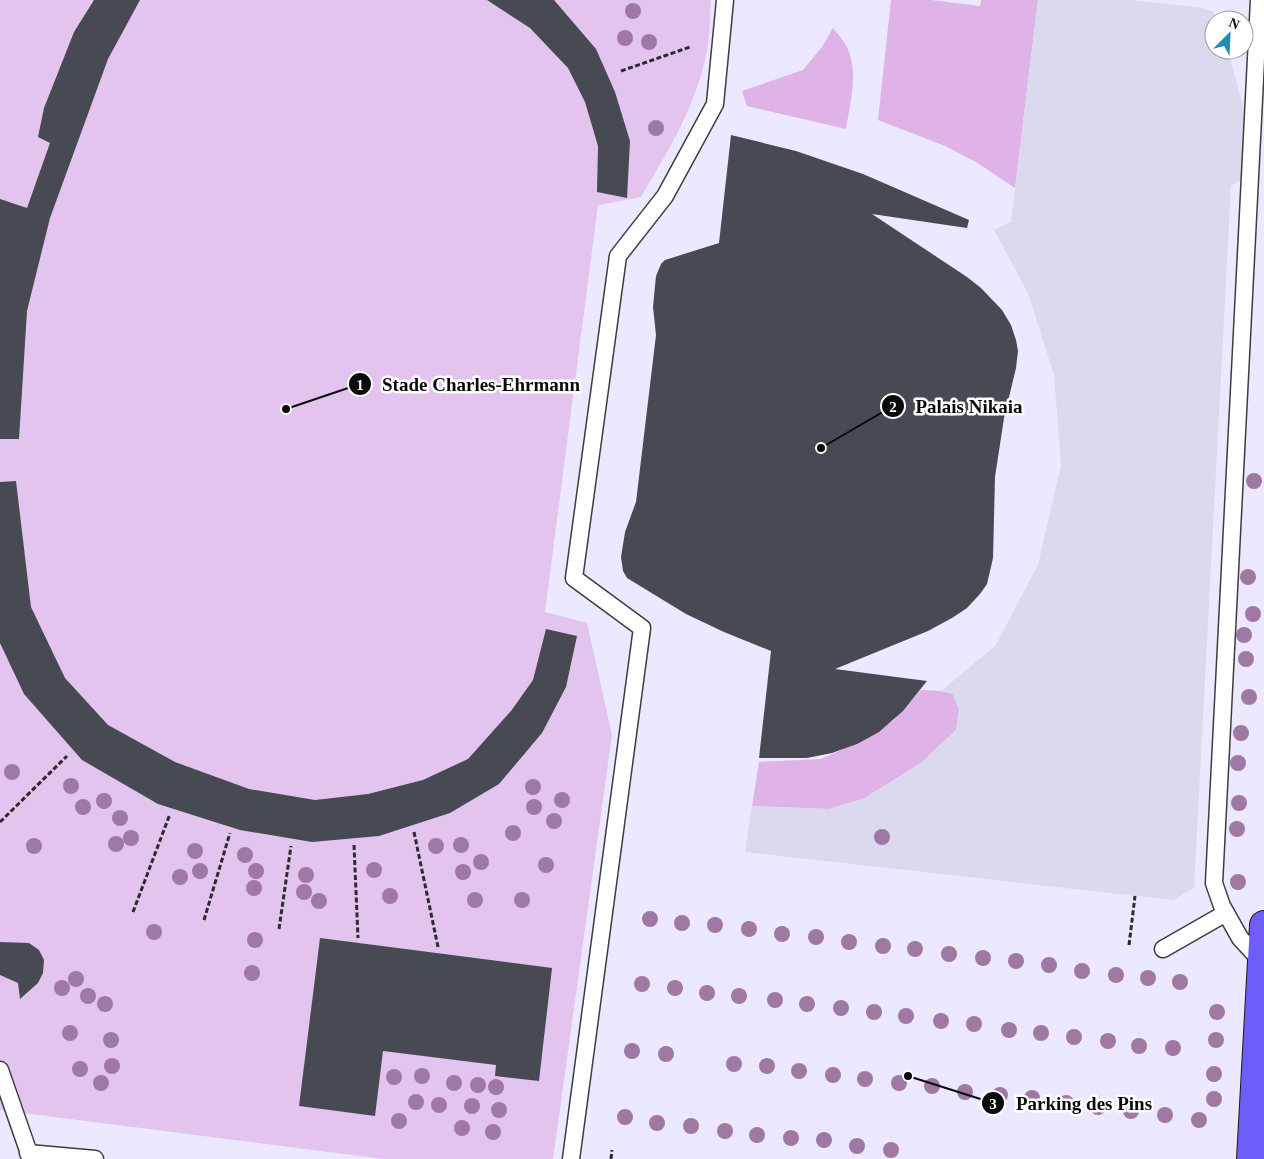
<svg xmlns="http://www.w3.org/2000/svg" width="1264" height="1159" viewBox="0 0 1264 1159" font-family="Georgia,serif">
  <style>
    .green { fill: #dfb2e8 }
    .pitch { fill: #e2c4ef }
    .plaza { fill: #dbd9ed }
    .building { fill: #474a53 }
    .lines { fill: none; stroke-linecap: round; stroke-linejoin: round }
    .lane-casing { stroke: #3d3d3d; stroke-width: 19 }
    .primary-casing { stroke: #1b1b1b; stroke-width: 30 }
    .path { stroke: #2c2c2c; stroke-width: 3; stroke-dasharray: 5 2.5; stroke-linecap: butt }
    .lane { stroke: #fff; stroke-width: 16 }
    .primary { stroke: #6f5df9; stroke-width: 28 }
    .tree { fill: #9f78a3 }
    .leader { fill: none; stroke: #0a0a0a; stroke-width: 2 }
    .callout-dot { fill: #0a0a0a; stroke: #fff; stroke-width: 2 }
    .mark-label { font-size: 15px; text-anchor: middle; font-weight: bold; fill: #fff }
    .callout-label { font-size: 19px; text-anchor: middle; font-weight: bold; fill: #0a0a0a; stroke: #fff; stroke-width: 5; stroke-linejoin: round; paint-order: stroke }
  </style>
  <rect width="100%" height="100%" fill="#ebe8ff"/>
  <!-- green -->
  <g class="green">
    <polygon points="891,0 931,0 980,6 981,0 1038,0 1015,188 976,162 945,146 878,120"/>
    <path d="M 833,28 C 838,34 843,40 847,47 C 859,72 850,103 846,129 L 747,106 L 742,91 L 803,70 L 822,47 Z"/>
    <polygon points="921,690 941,691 953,694 959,709 956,730 921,763 863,799 829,809 752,806 759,762 821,759 857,743 893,721"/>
  </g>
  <!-- pitch -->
  <path class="pitch" d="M 0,0 L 711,0 C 710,16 710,34 707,50 C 697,104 669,150 641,197 L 598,205 L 545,612 L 587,623 L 612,735 L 553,1159 L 384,1159 L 0,1110 Z"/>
  <!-- plaza -->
  <polygon class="plaza" points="1038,0 1131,0 1203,8 1213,12 1219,20 1214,20 1214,50 1228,50 1248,126 1246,176 1231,186 1194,888 1173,900 745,852 752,806 829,809 863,799 921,763 956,730 959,709 953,694 941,691 995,646 1038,565 1061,465 1054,375 1028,293 994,230 1011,222"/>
  <!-- building -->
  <g class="building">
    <polygon points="94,0 140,0 108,59 50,218 27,311 19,439 0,439 0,199 27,208 50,143 38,137 44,108 74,32"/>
    <polygon points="487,0 554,0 596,49 615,92 630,141 627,198 597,192 598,146 585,102 568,68 530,28"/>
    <polygon points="731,135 796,151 863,174 969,220 967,228 872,214 967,277 981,288 1002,310 1011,325 1016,340 1018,351 1016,368 1004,418 995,477 993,558 987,584 980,594 967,608 952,618 928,631 835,669 927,681 903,711 879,732 857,744 832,753 807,758 759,758 771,651 724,632 686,614 627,578 623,571 621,557 625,532 636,502 656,335 653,307 656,276 661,264 665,260 719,243"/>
    <polygon points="16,481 31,607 65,678 108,725 175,762 249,789 315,800 368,794 423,780 468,759 511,711 533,680 546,629 577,636 566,687 542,733 499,784 450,813 379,836 312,842 240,830 158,804 82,760 24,694 0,643 0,482"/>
    <polygon points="320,938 552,968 539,1081 495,1076 496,1065 383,1051 375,1116 299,1106"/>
    <polygon points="0,942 29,943 39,950 44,960 43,973 38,983 20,999 18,983 0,975"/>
  </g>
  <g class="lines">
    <defs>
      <g id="lane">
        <polyline points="1259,0 1214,883 1222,906 1240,938 1263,963"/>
        <polyline points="1163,949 1226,913"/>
        <polyline points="0,1070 31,1159"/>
        <polyline points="28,1153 95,1159"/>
        <polyline points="571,1159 642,628 574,578 618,256 665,196 715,104 725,0"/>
      </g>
      <polyline id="primary" points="1251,1159 1264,925"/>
    </defs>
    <!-- lane casing -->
    <use href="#lane" class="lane-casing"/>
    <!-- primary casing -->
    <use href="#primary" class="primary-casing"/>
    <!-- path -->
    <g class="path">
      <polyline points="621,71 690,47"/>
      <polyline points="0,822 67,756"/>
      <polyline points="414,832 438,947"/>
      <polyline points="354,845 358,938"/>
      <polyline points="133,912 170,814"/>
      <polyline points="204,920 230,833"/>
      <polyline points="279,929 291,846"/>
      <polyline points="1129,945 1135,896"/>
      <polyline points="611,1159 612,1150"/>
    </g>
    <!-- lane -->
    <use href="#lane" class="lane"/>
    <!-- primary -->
    <use href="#primary" class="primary"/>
  </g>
  <!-- trees -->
  <g class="tree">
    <circle cx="633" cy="11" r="8"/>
    <circle cx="625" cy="38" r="8"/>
    <circle cx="649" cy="42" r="8"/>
    <circle cx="656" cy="128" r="8"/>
    <circle cx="1254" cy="481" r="8"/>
    <circle cx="1248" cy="577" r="8"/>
    <circle cx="1253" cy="614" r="8"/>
    <circle cx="1244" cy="635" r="8"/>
    <circle cx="1246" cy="659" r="8"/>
    <circle cx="1249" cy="697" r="8"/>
    <circle cx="1241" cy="733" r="8"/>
    <circle cx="1238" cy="763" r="8"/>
    <circle cx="12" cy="772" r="8"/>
    <circle cx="71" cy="786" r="8"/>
    <circle cx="533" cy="787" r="8"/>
    <circle cx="562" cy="800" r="8"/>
    <circle cx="104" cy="801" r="8"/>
    <circle cx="1239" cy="803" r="8"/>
    <circle cx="83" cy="807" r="8"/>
    <circle cx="534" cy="807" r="8"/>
    <circle cx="120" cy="818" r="8"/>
    <circle cx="554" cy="821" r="8"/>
    <circle cx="1237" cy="829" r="8"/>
    <circle cx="513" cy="833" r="8"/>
    <circle cx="882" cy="837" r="8"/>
    <circle cx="131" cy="838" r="8"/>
    <circle cx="116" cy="844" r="8"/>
    <circle cx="461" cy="845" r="8"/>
    <circle cx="34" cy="846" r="8"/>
    <circle cx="436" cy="846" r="8"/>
    <circle cx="195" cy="851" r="8"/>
    <circle cx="245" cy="855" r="8"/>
    <circle cx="481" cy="862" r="8"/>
    <circle cx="546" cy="865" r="8"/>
    <circle cx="374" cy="870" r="8"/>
    <circle cx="200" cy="871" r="8"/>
    <circle cx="256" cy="871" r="8"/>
    <circle cx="463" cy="872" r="8"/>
    <circle cx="306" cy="875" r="8"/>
    <circle cx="180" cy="877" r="8"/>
    <circle cx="1238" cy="882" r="8"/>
    <circle cx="254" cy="888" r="8"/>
    <circle cx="304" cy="892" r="8"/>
    <circle cx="390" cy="896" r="8"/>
    <circle cx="475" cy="900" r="8"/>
    <circle cx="522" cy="900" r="8"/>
    <circle cx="319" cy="901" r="8"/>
    <circle cx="650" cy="919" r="8"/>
    <circle cx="682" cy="923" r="8"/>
    <circle cx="715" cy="925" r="8"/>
    <circle cx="749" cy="929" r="8"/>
    <circle cx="154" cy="932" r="8"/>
    <circle cx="782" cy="934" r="8"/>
    <circle cx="816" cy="937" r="8"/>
    <circle cx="255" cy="940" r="8"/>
    <circle cx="849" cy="942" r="8"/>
    <circle cx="883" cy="946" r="8"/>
    <circle cx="915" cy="949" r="8"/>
    <circle cx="949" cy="954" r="8"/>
    <circle cx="983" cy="958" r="8"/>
    <circle cx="1016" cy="961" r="8"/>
    <circle cx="1049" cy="965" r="8"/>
    <circle cx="1082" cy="971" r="8"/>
    <circle cx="252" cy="973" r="8"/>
    <circle cx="1116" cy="975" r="8"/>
    <circle cx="1148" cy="978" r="8"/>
    <circle cx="76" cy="979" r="8"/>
    <circle cx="1180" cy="982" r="8"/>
    <circle cx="642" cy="984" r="8"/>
    <circle cx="62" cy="988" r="8"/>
    <circle cx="675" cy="988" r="8"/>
    <circle cx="707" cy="993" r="8"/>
    <circle cx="88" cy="996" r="8"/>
    <circle cx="739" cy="996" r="8"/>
    <circle cx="775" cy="1000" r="8"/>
    <circle cx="105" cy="1004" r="8"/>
    <circle cx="807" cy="1004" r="8"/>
    <circle cx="841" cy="1008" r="8"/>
    <circle cx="874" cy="1012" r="8"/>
    <circle cx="1217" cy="1012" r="8"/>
    <circle cx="906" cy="1016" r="8"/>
    <circle cx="941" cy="1021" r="8"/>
    <circle cx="974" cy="1024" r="8"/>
    <circle cx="1009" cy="1030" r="8"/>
    <circle cx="70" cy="1033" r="8"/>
    <circle cx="1041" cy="1033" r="8"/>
    <circle cx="1074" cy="1037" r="8"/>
    <circle cx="111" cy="1040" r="8"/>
    <circle cx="1216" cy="1040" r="8"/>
    <circle cx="1108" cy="1041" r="8"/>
    <circle cx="1139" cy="1046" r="8"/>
    <circle cx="1173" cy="1048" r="8"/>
    <circle cx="632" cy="1051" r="8"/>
    <circle cx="666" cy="1054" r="8"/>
    <circle cx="734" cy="1064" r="8"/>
    <circle cx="112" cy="1066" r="8"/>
    <circle cx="767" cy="1066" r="8"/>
    <circle cx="80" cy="1069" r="8"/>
    <circle cx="799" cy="1071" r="8"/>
    <circle cx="1214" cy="1074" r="8"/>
    <circle cx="833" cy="1075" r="8"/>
    <circle cx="422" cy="1076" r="8"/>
    <circle cx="394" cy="1077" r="8"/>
    <circle cx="865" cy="1079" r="8"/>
    <circle cx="101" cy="1083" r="8"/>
    <circle cx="454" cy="1083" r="8"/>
    <circle cx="899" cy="1083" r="8"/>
    <circle cx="478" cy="1085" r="8"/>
    <circle cx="932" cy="1086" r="8"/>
    <circle cx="496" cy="1087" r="8"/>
    <circle cx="965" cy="1092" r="8"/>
    <circle cx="1000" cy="1095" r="8"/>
    <circle cx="1032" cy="1098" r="8"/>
    <circle cx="1214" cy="1099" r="8"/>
    <circle cx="416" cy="1102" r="8"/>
    <circle cx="1066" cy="1103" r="8"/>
    <circle cx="439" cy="1105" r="8"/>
    <circle cx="472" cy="1106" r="8"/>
    <circle cx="1098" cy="1107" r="8"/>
    <circle cx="499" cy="1110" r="8"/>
    <circle cx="1131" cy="1111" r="8"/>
    <circle cx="1165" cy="1115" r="8"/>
    <circle cx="625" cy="1117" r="8"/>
    <circle cx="1199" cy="1120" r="8"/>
    <circle cx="399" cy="1121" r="8"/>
    <circle cx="657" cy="1123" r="8"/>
    <circle cx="691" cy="1126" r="8"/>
    <circle cx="462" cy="1128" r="8"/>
    <circle cx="725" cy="1131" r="8"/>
    <circle cx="493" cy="1132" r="8"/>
    <circle cx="757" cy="1135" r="8"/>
    <circle cx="791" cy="1138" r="8"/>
    <circle cx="824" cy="1140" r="8"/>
    <circle cx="857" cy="1146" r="8"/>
    <circle cx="891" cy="1150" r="8"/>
  </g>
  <!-- callouts -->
  <path class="leader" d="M286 409L360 384M821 448L893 406M908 1076L993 1103"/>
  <g class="callout-dot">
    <circle cx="286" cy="409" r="5"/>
    <circle cx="821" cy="448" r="5"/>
    <circle cx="908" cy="1076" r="5"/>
    <circle cx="360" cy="384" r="12"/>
    <circle cx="893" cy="406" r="12"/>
    <circle cx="993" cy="1103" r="12"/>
  </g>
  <g class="mark-label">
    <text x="360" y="390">1</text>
    <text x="893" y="412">2</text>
    <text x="993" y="1109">3</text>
  </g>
  <g class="callout-label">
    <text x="481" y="391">Stade Charles-Ehrmann</text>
    <text x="969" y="413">Palais Nikaia</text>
    <text x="1084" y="1110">Parking des Pins</text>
  </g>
  <!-- north arrow -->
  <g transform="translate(1229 35) rotate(24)"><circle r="24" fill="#ffffff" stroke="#9d9d9d"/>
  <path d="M0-4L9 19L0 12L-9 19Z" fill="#238bb9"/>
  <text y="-8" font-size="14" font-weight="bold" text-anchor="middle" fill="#0a0a0a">N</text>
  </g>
</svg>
